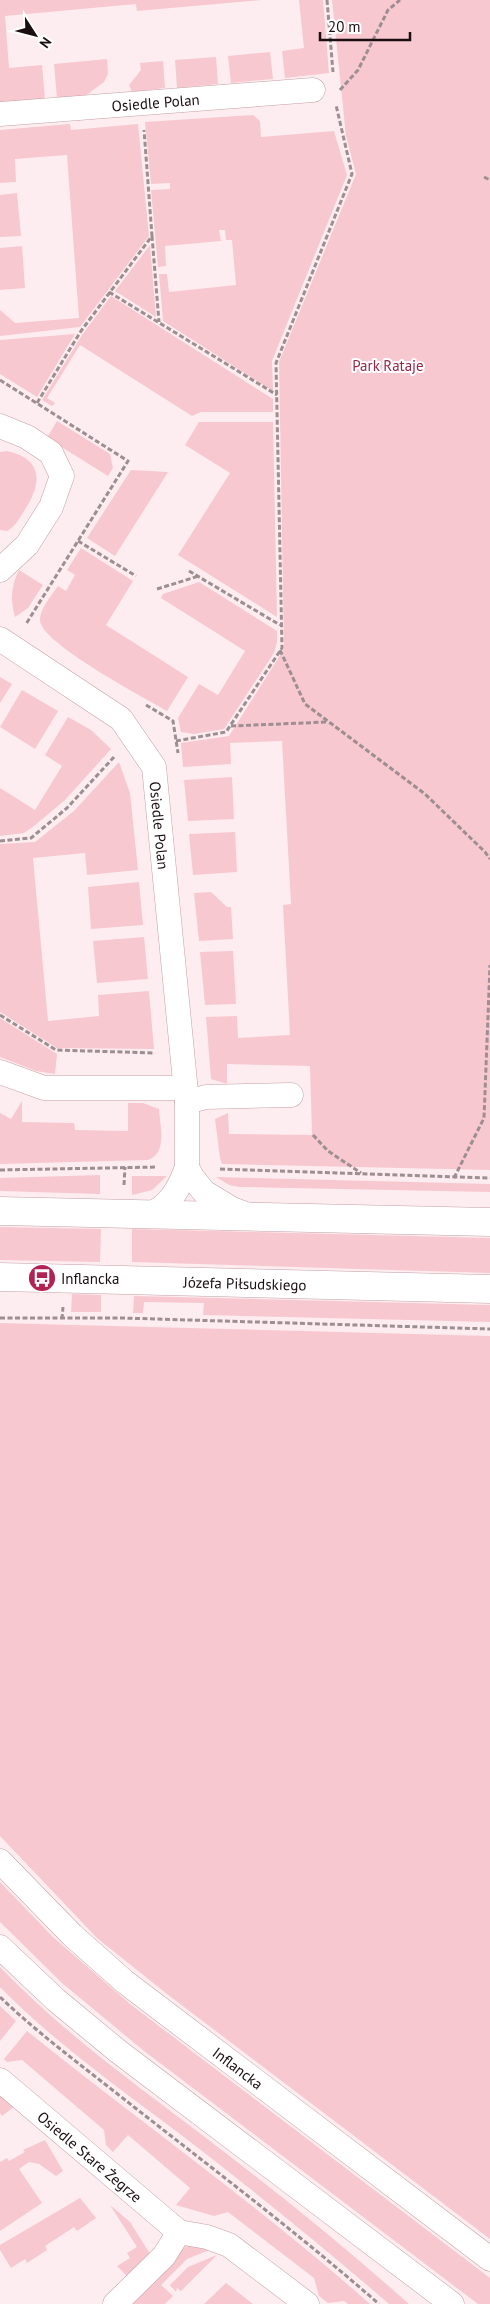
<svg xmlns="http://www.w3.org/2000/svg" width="490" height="2304" viewBox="0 0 490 2304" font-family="'PT Sans',sans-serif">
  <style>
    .green { fill: #f8c8d0 }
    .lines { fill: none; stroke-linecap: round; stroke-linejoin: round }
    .street-casing { stroke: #c4a0a6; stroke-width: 25 }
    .secondary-casing { stroke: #c4a0a6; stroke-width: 29 }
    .path { stroke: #9d8e91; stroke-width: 3; stroke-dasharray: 5 2.5; stroke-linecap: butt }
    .street { stroke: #fff; stroke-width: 24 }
    .secondary { stroke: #fff; stroke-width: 28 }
    .labels { text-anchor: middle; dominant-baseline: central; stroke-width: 4; stroke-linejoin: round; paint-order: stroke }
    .street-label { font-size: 15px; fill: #1b0e11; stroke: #fff }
    .park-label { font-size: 15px; fill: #922648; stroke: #fff }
    .poi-label { font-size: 15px; fill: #1b0e11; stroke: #fff; text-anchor: start }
  </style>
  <rect width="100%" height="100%" fill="#fdedf0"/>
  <!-- green -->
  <g class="green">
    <polygon points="0,0 262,0 137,11 136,4 5,16 9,68 42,65 45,100 0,104"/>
    <polygon points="299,0 323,0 329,73 285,78 282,51 304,48"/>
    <polygon points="332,0 490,0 490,1170 222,1164 220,1158 215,1119 228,1113 229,1134 312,1135 310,1066 227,1064 227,1084 211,1079 206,1017 237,1016 238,1038 290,1035 283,905 291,904 282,741 230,743 231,764 183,767 181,743 229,736 284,649 279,362 356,174 346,136"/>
    <polygon points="270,52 273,79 231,83 228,56"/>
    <polygon points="216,57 218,84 177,88 175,60"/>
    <polygon points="107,59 108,74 104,82 85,96 57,99 54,64"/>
    <polygon points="163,61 165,88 132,92 129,85 141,70 140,63"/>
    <polygon points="253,115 260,121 261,137 334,131 347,175 272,361 273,391 163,321 159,274 167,274 169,292 236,285 232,240 226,240 225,230 219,230 221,241 165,246 166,266 158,267 151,190 170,189 170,183 151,184 145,122"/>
    <polygon points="70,124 71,130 138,124 149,236 80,327 0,336 0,310 15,323 79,318 67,155 15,159 16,182 0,183 0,130"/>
    <polygon points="17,193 21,236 0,237 0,195"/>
    <polygon points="150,245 156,317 115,291"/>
    <polygon points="22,246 25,288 0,290 0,248"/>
    <polygon points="111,296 273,399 273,412 201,412 192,416 80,345 47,398 55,403 52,406 42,400 82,335"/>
    <polygon points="75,334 37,397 0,374 0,340"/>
    <polygon points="57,421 110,454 113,468 108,476 47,438"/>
    <polygon points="199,422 273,422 277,617 178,555 230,473 185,445"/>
    <path d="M 7,451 C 44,459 42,484 24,511 C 19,519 15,527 7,531 L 0,530 L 0,452 Z"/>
    <polygon points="131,470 168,472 115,556 87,538"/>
    <path d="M 81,548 L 133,581 L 106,625 L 188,677 L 167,711 C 145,698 40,643 40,620 C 40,608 52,595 58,586 L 66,591 L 75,575 L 67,570 Z"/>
    <path d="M 19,570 L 43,585 L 28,608 L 15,617 C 10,600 11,586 19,570 Z"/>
    <polygon points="199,582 277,631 277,642 274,653 224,729 194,734 181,732 178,718 199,684 218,695 245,651 161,598 163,594"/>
    <polygon points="0,677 12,684 0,703"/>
    <polygon points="22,690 58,711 35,749 0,727"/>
    <polygon points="68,717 91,730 111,749 65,800 34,826 24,833 0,836 0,788 35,810 62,766 45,755"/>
    <polygon points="119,762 130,793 138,870 87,875 85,853 33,858 48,1021 99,1016 98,995 149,991 154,1049 57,1048 0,1012 0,844 35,842 74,811"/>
    <polygon points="232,777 234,819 188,821 184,780"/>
    <polygon points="235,832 237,872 193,875 189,834"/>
    <polygon points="139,882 143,925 91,929 88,887"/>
    <polygon points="211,892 227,907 231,907 233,939 199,941 194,893"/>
    <polygon points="144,937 148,979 97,983 93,941"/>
    <polygon points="233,951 236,1004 205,1005 200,952"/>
    <polygon points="0,1018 57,1054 55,1074 36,1071 0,1057"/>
    <path d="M 22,1101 L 22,1122 L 74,1123 L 75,1130 L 128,1131 L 128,1103 L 143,1103 L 159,1109 C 160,1126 168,1153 148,1160 L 0,1164 L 0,1113 L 11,1119 Z"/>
    <polygon points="100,1175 100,1194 0,1191 0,1178"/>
    <polygon points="132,1176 167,1176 152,1190 132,1195"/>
    <polygon points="216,1177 490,1184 490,1192 239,1187 229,1185"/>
    <polygon points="0,1227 101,1229 100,1262 0,1260"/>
    <polygon points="132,1229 490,1238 490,1273 132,1262"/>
    <polygon points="72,1294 101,1295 101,1312 71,1312"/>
    <polygon points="134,1296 490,1305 490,1322 203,1315 204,1303 144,1302 143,1313 133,1313"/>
    <polygon points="0,1323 490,1336 490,2239 167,1994 97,1938 0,1836"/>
    <polygon points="0,1882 53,1937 130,2004 490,2278 490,2304 478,2304 144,2051 62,1983 0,1922"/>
    <path d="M 0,1967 C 63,2033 138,2086 210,2141 C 278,2193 345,2247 409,2304 L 389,2304 C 320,2244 249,2187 176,2131 C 116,2086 53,2041 0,1987 Z"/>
    <polygon points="0,2006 16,2021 0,2041"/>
    <path d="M 27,2031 C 141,2123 261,2207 370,2304 L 348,2304 L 344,2301 L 328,2303 L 319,2296 L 314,2278 L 228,2212 L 214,2216 L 176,2205 L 190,2188 L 128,2135 L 113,2152 L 106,2145 L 104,2130 L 22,2060 L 7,2062 L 4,2059 Z"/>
    <polygon points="0,2085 20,2102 2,2116 0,2113"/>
    <polygon points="45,2140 63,2171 56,2176 39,2164 29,2162 19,2169 42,2203 0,2231 0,2162 7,2158 9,2161 25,2152 23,2150"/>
    <polygon points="80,2198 96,2218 77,2231 74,2227 45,2246 47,2250 27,2263 25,2259 11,2268 0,2250 0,2245"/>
    <polygon points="110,2205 130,2222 152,2257 129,2278 117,2266 130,2258 127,2253 137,2247"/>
    <polygon points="192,2243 217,2247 187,2259 161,2285 173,2296 165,2304 127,2304 185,2247"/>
    <polygon points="217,2255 181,2291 177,2288 176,2292 170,2285 188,2267"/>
    <polygon points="226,2283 253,2304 204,2304"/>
  </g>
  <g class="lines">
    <defs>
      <g id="street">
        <path id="s1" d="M 0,114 L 313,90"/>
        <polyline points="0,426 27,437 51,453 62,476 51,507 27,545 0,570"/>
        <path id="s2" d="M 0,639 L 121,719 L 154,767 L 187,1102 L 187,1167 L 192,1177 L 204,1192 L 232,1209 L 248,1215"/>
        <polyline points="0,1072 44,1088 185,1088"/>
        <polyline points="187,1102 206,1097 291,1095"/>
        <path d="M 150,1214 C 170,1206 180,1187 187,1167"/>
        <path id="s3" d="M 0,1861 L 72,1935 L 125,1982 L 490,2259"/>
        <polyline points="0,1947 56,2000 119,2052 452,2304"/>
        <path id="s4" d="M 0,2080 L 179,2232 L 207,2237 L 229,2245 L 307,2304"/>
        <polyline points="115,2304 164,2256 179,2232"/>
      </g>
      <g id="secondary">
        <polyline points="0,1211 490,1222"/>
        <path id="s5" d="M 0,1277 L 490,1289"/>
      </g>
    </defs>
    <!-- street casing -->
    <use href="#street" class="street-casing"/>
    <!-- secondary casing -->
    <use href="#secondary" class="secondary-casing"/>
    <!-- path -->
    <g class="path">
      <polyline points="327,0 333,72"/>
      <polyline points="340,90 358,70 388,10 400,0"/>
      <polyline points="484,177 490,180"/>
      <polyline points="152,236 159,322"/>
      <polyline points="109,292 277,395"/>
      <polyline points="0,380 128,461 26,624"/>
      <polyline points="37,403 81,331 152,236 144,130"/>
      <polyline points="78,541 136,576"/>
      <polyline points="189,571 280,625"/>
      <polyline points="157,589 199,576"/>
      <polyline points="280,650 305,704 425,794 485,852 490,859"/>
      <polyline points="146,705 173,721 178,753"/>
      <polyline points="231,726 327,722"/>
      <polyline points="176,741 226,732 282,648 276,363 352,174 336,105"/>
      <polyline points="0,841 31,838 67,808 114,757"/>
      <polyline points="0,1015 56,1050 155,1053"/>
      <polyline points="313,1135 328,1151 361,1173"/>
      <polyline points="220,1169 490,1178"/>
      <polyline points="0,1170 157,1167"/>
      <polyline points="454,1178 484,1118 490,965"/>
      <polyline points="124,1185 125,1167"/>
      <polyline points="0,1318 122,1318 490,1329"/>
      <polyline points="62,1319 63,1307"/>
      <path d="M 0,1997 C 42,2037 89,2071 134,2107 C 217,2172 300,2235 379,2304"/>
    </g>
    <!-- street -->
    <use href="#street" class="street"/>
    <!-- secondary -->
    <use href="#secondary" class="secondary"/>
  </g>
  <!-- icons -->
  <defs>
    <symbol id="bus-disc" viewBox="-11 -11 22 22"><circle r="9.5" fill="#b22355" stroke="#fff"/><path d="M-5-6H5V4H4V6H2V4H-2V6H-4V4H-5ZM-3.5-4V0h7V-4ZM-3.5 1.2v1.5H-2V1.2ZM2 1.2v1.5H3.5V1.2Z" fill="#fff"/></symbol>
  </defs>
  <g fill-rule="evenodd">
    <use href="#bus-disc" x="26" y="1262" width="32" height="32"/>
  </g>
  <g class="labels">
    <!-- street labels -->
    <g class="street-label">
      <text stroke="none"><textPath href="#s1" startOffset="156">Osiedle Polan</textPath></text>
      <text stroke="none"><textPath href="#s2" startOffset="262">Osiedle Polan</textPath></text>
      <text stroke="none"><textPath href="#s5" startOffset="245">Józefa Piłsudskiego</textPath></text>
      <text stroke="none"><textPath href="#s3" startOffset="316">Inflancka</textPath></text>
      <text stroke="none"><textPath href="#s4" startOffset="118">Osiedle Stare Żegrze</textPath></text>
    </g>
    <!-- park labels -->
    <g class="park-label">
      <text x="388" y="365">Park Rataje</text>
    </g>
    <!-- poi labels -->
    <g class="poi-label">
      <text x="61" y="1278">Inflancka</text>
    </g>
  </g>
  <!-- north arrow -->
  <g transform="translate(35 35) rotate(126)" stroke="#ffffff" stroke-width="4" paint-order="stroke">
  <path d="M0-4L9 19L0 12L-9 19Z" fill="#1b0e11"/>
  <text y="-8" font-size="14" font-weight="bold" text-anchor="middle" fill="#1b0e11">N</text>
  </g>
  <!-- scale -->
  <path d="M320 32v8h90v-8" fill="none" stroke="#1b0e11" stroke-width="2.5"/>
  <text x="328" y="32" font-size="15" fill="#1b0e11" stroke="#ffffff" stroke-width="4" paint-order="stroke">20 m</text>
</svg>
